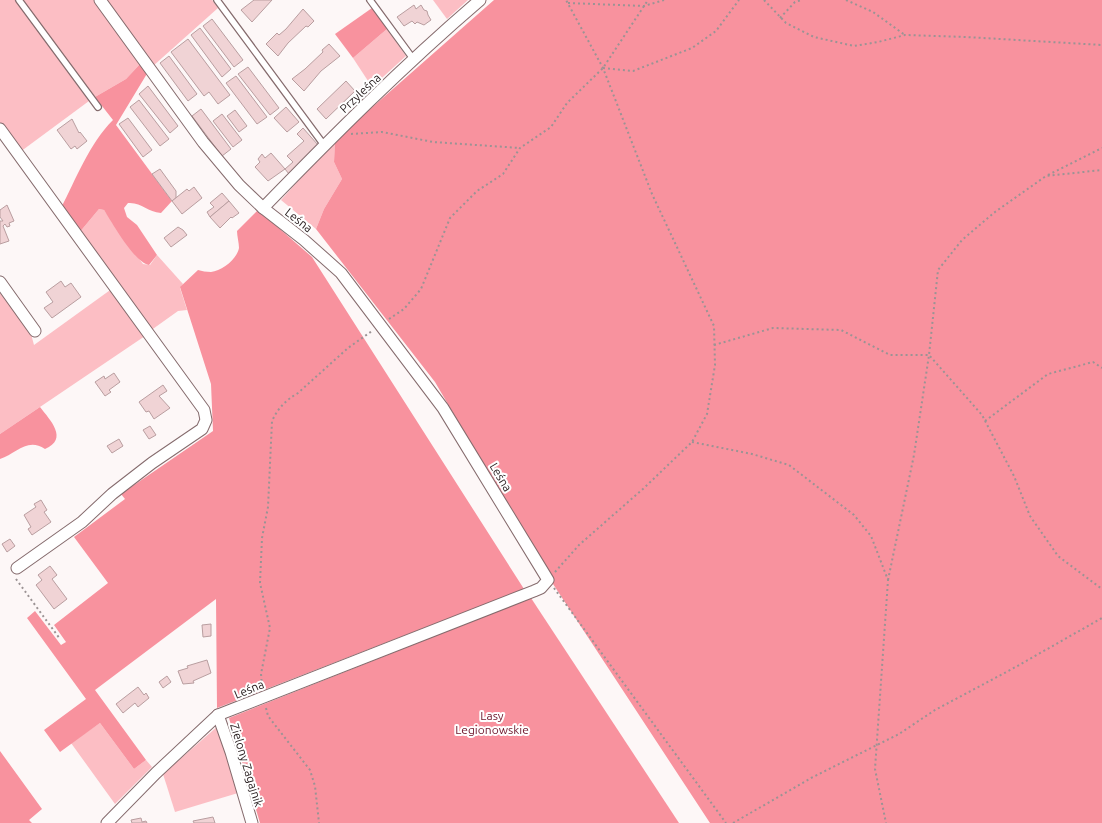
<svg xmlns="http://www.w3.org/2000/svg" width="1102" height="823" viewBox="0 0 1102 823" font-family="Ubuntu,sans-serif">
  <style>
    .green { fill: #fcbec4 }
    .forest { fill: #f8929e }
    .building { fill: #f0d3d5; stroke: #b99ea0 }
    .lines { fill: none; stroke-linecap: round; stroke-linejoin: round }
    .lane-casing { stroke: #856b6d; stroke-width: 8 }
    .street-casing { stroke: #856b6d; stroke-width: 13 }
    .path { stroke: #9b9394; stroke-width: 2; stroke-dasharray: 2 3; stroke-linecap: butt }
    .lane { stroke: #fff; stroke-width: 5.5 }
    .street { stroke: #fff; stroke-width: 11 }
    .labels { text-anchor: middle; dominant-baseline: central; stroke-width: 4; stroke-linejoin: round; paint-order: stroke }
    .street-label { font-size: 12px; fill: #2c2223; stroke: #fff }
    .park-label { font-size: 12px; fill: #6e152a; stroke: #fff }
  </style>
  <rect width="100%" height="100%" fill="#fdf7f7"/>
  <!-- green -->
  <g class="green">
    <polygon points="0,0 15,0 89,101 20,152 0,124"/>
    <polygon points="23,0 94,0 141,63 126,79 95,97"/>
    <polygon points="106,0 212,0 218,8 153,66"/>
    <polygon points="433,0 468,0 447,19"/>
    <polygon points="387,29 406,56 372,87 353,58"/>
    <polygon points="335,140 334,162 342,179 324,209 316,229 281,200"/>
    <polygon points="99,209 104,210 143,264 150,265 157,255 183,284 180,288 187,310 178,311 150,331 79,233"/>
    <polygon points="113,288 145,336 0,434 0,293 31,334 34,345"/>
    <polygon points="100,723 134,769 146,760 152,767 115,804 71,743"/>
    <polygon points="218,726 238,793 175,812 163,774"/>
  </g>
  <!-- forest -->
  <g class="forest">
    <polygon points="494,0 1102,0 1102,823 710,823 553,584 435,382 316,229 324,209 342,179 334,162 335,140"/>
    <polygon points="372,8 387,29 353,58 335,34"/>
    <path d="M 141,63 L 148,72 L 116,125 L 172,201 L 161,213 C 147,212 142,202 128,203 L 124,208 L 127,217 L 137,225 L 157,255 L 149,265 C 134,262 113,224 104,210 L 99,209 L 79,233 L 61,208 C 76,179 89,144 113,120 L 95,97 L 126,79 Z"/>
    <path d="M 258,210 L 312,257 L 524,589 L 217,708 L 216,599 L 95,690 L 146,760 L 134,769 L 100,723 L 60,752 L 44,730 L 86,699 L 27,618 L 35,611 L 61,645 L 66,642 L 54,625 L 108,583 L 74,537 L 125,499 L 121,494 L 213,431 L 211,384 L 180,287 L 198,270 C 202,271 206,272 211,272 C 222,271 237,259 239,248 C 239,243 237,236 237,231 Z"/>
    <path d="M 40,407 C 50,420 69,439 45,449 C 27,437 16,454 0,459 L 0,434 Z"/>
    <polygon points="531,598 679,823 260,823 229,718"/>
    <polygon points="0,751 42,809 29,820 32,823 0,823"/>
  </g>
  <!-- building -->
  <g class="building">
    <polygon points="254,0 272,0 252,22 241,10"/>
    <polygon points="414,5 416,9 421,5 424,10 427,11 428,15 431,20 424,25 417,22 415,24 412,21 404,26 397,17"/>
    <polygon points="303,9 314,21 308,27 306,26 288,43 278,56 266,44 277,33 279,35 286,29"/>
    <polygon points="212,19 243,60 234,67 203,26"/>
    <polygon points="200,28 231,69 222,77 191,35"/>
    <polygon points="188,39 230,95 218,104 209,92 204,96 171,52"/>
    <polygon points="329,44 340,56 321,71 304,91 292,79 305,69 323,52 322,50"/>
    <polygon points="169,56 197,94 188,101 160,63"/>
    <polygon points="248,67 279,108 270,115 238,74"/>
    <polygon points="236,76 267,117 257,124 226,83"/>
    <polygon points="346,81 355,91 326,119 317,109"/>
    <polygon points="148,86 178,126 170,133 139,94"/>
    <polygon points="139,100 169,139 160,146 130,107"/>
    <polygon points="286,107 299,122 287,132 274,118"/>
    <polygon points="201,109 231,149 222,156 192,116"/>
    <polygon points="235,110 247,126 239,132 227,116"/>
    <polygon points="222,114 242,140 233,147 213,121"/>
    <polygon points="128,118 152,150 143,157 119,124"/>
    <polygon points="72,119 79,133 80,132 87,141 77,149 75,146 71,149 57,130"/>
    <polygon points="303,128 318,145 289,174 285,169 293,162 287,156 304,141 297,134"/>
    <polygon points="271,153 285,169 268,181 255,167 260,162 258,159 262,154 265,158"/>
    <polygon points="160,169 176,191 176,198 172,201 152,174"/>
    <polygon points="194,187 202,198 182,214 172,201 187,189 189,191"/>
    <polygon points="222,193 229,201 210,217 207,212 214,207 210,203"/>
    <polygon points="229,201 239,213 232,218 231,217 220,228 210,217"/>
    <polygon points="7,205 14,221 9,223 10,226 7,227 5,224 3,226 9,241 0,244 0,221 3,221 0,217 0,210"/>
    <polygon points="178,227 183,230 187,235 171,247 164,238"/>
    <polygon points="61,281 65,287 71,283 81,297 52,318 44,308 53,302 46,292"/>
    <polygon points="114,373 120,382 109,390 111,392 105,396 95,382 104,376 105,379"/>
    <polygon points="163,385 167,391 159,396 170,408 154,419 149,411 146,412 139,402"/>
    <polygon points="150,426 156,435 149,439 143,430"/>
    <polygon points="119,439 123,446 112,453 107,446"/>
    <polygon points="41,500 47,510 44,512 51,522 32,535 28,529 31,527 24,515 36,507 34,504"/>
    <polygon points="10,539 15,546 7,552 2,544"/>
    <polygon points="50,566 57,575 52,579 67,599 54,609 36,585 42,580 38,575"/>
    <polygon points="211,624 211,636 203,637 202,625"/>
    <polygon points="207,660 211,673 193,681 194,683 183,684 178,671 188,668 187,666"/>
    <polygon points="167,676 171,682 163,688 159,682"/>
    <polygon points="138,687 144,695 146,693 149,698 138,707 135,703 123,713 116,704"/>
    <polygon points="213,817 215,823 194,823 193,821"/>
    <polygon points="141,818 142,822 146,821 147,823 132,823 131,820"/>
  </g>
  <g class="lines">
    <defs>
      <g id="lane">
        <polyline points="19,0 98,107"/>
        <polyline points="217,0 324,145"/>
        <polyline points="370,0 414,60"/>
      </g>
      <g id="street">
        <polyline points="100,0 203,142 239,185 263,208 304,240 341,273 443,408 548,580 541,588 534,591 218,715 156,773 107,823"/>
        <polyline points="0,129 204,410 206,420 202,429 152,463 112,494 82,522 17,568"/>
        <path d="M 263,208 C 333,136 404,65 480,0"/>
        <polyline points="0,282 35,331"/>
        <polyline points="218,715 231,752 252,823"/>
      </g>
    </defs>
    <!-- lane casing -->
    <use href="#lane" class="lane-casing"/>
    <!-- street casing -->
    <use href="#street" class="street-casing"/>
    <!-- path -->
    <g class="path">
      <polyline points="764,0 786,23 814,37 854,46 878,42 905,35 966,37 1102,45"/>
      <polyline points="846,0 873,12 905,35"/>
      <polyline points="568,3 644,6 664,0"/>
      <polyline points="780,18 795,2 802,0"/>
      <polyline points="603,68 633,71 692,48 716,31 739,0"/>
      <polyline points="351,134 382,132 433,142 520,148"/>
      <polyline points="1048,175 1102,148"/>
      <polyline points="389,319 404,309 421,289 450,218 477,191 503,174 520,148 551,127 567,103 603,68 648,0"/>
      <polyline points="714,345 773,328 841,330 890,355 929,355 982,415 1014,476 1030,516 1058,556 1102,589"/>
      <polyline points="985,421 1048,374 1093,362 1102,368"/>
      <polyline points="692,442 752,454 789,465 854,515 871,536 888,580 875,769 886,823"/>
      <polyline points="555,572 579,545 644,488 692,442 707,414 715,365 714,326 652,194 603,68 566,0"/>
      <polyline points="16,579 60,639"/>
      <polyline points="888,580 914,455 929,355 938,270 962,240 995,212 1046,176 1102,170"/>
      <polyline points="554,588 726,823"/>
      <path d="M 262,686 L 261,674 L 270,628 L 260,583 L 262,538 L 268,507 L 272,421 C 278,408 286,400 298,393 L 348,348 L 372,331"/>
      <polyline points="266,708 268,716 310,770 315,786 319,823"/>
      <polyline points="733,823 811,778 899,734 935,710 1012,669 1102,618"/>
    </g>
    <!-- lane -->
    <use href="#lane" class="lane"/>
    <!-- street -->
    <use href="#street" class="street"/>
  </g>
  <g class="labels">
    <!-- street labels -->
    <g class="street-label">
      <text transform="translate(360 93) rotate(-43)">Przyleśna</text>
      <text transform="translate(299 220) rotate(38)">Leśna</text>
      <text transform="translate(501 477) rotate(59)">Leśna</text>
      <text transform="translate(249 689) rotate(-22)">Leśna</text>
      <text transform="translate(247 765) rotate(73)">Zielony Zagajnik</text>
    </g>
    <!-- park labels -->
    <g class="park-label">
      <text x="492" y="715">Lasy<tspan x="492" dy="14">Legionowskie</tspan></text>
    </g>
  </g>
</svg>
